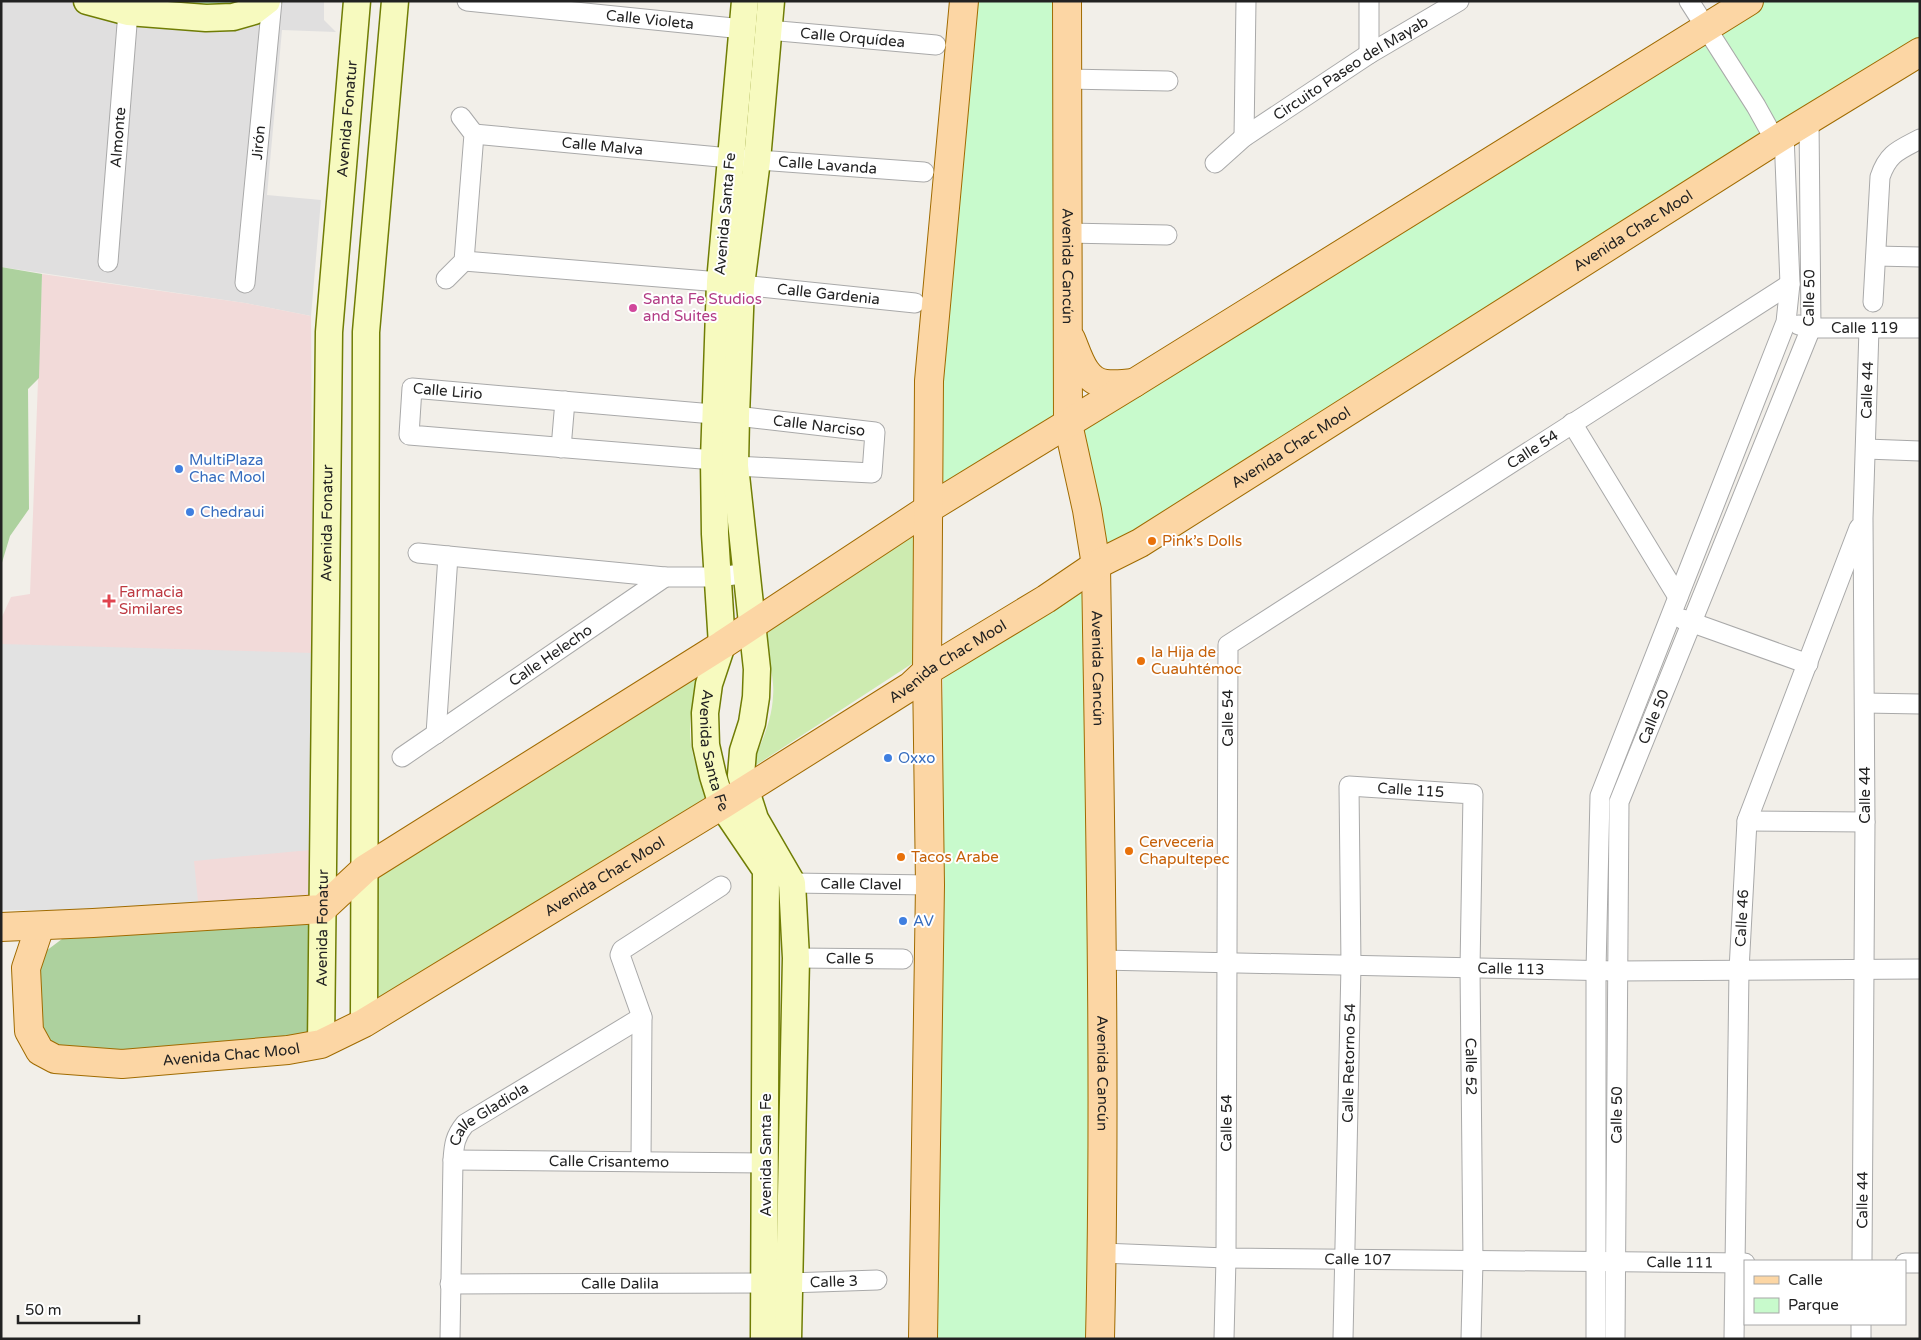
<svg xmlns="http://www.w3.org/2000/svg" width="1921" height="1340" viewBox="0 0 1921 1340" font-family="'Varela Round',sans-serif">
  <style>
    .residential { fill: #e0dfdf }
    .commercial { fill: #f2dad9 }
    .grass { fill: #cdebb0 }
    .forest { fill: #add19e }
    .park { fill: #c8facc }
    .parking { fill: #e2e2e2 }
    .lines { fill: none; stroke-linecap: round; stroke-linejoin: round }
    .street-casing { stroke: #a9a9a9; stroke-width: 21 }
    .secondary-casing { stroke: #707d05; stroke-width: 29 }
    .primary-casing { stroke: #a06b00; stroke-width: 30 }
    .street { stroke: #fff; stroke-width: 19 }
    .secondary { stroke: #f7fabf; stroke-width: 26 }
    .primary { stroke: #fcd6a4; stroke-width: 28 }
    .hotel-dot { fill: #d1479c; stroke: #fff; stroke-width: 2 }
    .shop-dot { fill: #3f7fe0; stroke: #fff; stroke-width: 2 }
    .food-dot { fill: #e8710a; stroke: #fff; stroke-width: 2 }
    .health-dot { fill: #e0444e; stroke: #fff; stroke-width: 2 }
    .labels { text-anchor: middle; dominant-baseline: central; stroke-width: 4; stroke-linejoin: round; paint-order: stroke }
    .street-label { font-size: 15px; fill: #222; stroke: #fff }
    .hotel-label { font-size: 15px; fill: #b23c85; stroke: #fff; text-anchor: start }
    .shop-label { font-size: 15px; fill: #366cbe; stroke: #fff; text-anchor: start }
    .food-label { font-size: 15px; fill: #c56008; stroke: #fff; text-anchor: start }
    .health-label { font-size: 15px; fill: #be3a42; stroke: #fff; text-anchor: start }
  </style>
  <rect width="100%" height="100%" fill="#f2efe9"/>
  <!-- residential -->
  <polygon class="residential" points="1,1 324,1 324,20 336,32 282,30 267,195 321,200 311,316 245,303 1,267"/>
  <!-- commercial -->
  <polygon class="commercial" points="42,274 245,303 311,316 313,653 310,850 313,899 1,910 1,619 11,597 30,594"/>
  <!-- grass -->
  <g class="grass">
    <path d="M 916,533 L 913,663 L 750,769 C 760,746 772,722 773,696 C 775,676 767,654 761,635 Z"/>
    <path d="M 698,676 C 687,724 684,752 711,796 L 383,1003 L 372,999 L 372,880 Z"/>
  </g>
  <!-- forest -->
  <g class="forest">
    <polygon points="1,267 42,274 39,378 28,389 29,509 10,536 1,566"/>
    <polygon points="308,923 309,1036 127,1056 62,1052 38,1028 35,970 46,951 62,939"/>
  </g>
  <!-- park -->
  <g class="park">
    <polygon points="116,1 247,1 230,8"/>
    <polygon points="964,1 1068,1 1061,421 939,488 936,306"/>
    <polygon points="1749,1 1920,1 1920,51 1106,553 1075,427"/>
    <polygon points="1087,588 1094,1339 926,1339 943,679 1046,599"/>
  </g>
  <!-- parking -->
  <polygon class="parking" points="1,644 313,653 310,850 194,861 199,911 1,910"/>
  <g class="lines">
    <defs>
      <g id="street">
        <path id="s1" d="M 467,1 L 743,29"/>
        <polyline points="1689,1 1756,106 1776,142"/>
        <path id="s2" d="M 768,30 L 936,45"/>
        <polyline points="1369,54 1369,1"/>
        <polyline points="1067,79 1168,81"/>
        <path id="s3" d="M 474,134 L 730,158 L 924,172"/>
        <polyline points="1244,137 1246,1"/>
        <path id="s4" d="M 1215,163 L 1244,137 L 1369,54 L 1459,1"/>
        <polyline points="1067,233 1167,235"/>
        <polyline points="1876,256 1920,257"/>
        <polyline points="464,261 720,282"/>
        <path id="s5" d="M 108,262 L 128,12"/>
        <polyline points="446,279 464,261 474,134 461,117"/>
        <path id="s6" d="M 245,283 L 272,1"/>
        <path id="s7" d="M 741,285 L 915,303"/>
        <path d="M 1873,302 L 1880,177 C 1888,153 1899,150 1920,139"/>
        <path id="s8" d="M 1799,325 L 1811,328 L 1920,328"/>
        <polyline points="1572,423 1678,597"/>
        <polyline points="561,448 565,401"/>
        <polyline points="1866,449 1920,451"/>
        <path id="s9" d="M 714,460 L 409,435 L 412,388 L 736,416 L 875,432 L 872,473 L 735,466"/>
        <polyline points="418,553 665,577 719,577 748,573"/>
        <polyline points="1682,619 1808,664"/>
        <polyline points="1865,703 1920,704"/>
        <polyline points="436,734 448,556"/>
        <path id="s10" d="M 402,757 L 665,577"/>
        <polyline points="1747,821 1865,822"/>
        <path id="s11" d="M 792,883 L 930,885"/>
        <path id="s12" d="M 796,958 L 903,959"/>
        <path id="s13" d="M 1101,960 L 1617,971 L 1920,969"/>
        <path id="s14" d="M 453,1160 L 766,1163"/>
        <polyline points="641,1161 642,1017 620,955 622,950 721,886"/>
        <path id="s15" d="M 1102,1253 L 1226,1258 L 1745,1263"/>
        <path id="s16" d="M 1862,1261 L 1865,822 L 1863,518 L 1869,329"/>
        <polyline points="1905,1263 1920,1263"/>
        <path id="s17" d="M 450,1284 L 789,1283 L 877,1280"/>
        <path id="s18" d="M 450,1339 L 453,1160 C 454,1145 455,1136 465,1124 L 642,1017"/>
        <path id="s19" d="M 1224,1339 L 1226,1258 L 1228,645 L 1790,284"/>
        <path id="s20" d="M 1343,1339 L 1351,965 L 1349,786 L 1473,794 L 1470,968 L 1473,1261 L 1471,1339"/>
        <polyline points="1596,1339 1596,970 1600,796 1786,322 1790,284 1784,135"/>
        <path id="s21" d="M 1615,1339 L 1619,802 L 1811,328 L 1809,120"/>
        <path id="s22" d="M 1734,1339 L 1739,970 L 1747,821 L 1859,528"/>
        <polyline points="1861,1339 1861,1324"/>
      </g>
      <g id="secondary">
        <polyline points="87,1 128,12 206,18 233,17 254,11 267,1"/>
        <path id="s23" d="M 745,1 L 720,282 L 714,460 L 715,534 L 722,645 L 709,684 L 705,713 L 706,745 L 713,776 L 722,805 L 766,870 L 764,1339"/>
        <polyline points="771,1 757,160 741,285 736,416 735,466 757,669 756,697 752,723 743,751 741,775 755,819 792,883 796,958 788,1339"/>
        <polyline points="364,1023 366,332 395,1"/>
        <path id="s24" d="M 321,1044 L 329,332 L 357,1"/>
      </g>
      <g id="primary">
        <path id="s25" d="M 1067,1 L 1068,424 L 1087,510 L 1096,565 C 1100,823 1106,1081 1100,1339"/>
        <path d="M 1071,339 C 1078,355 1084,382 1106,384 C 1115,385 1125,384 1134,383"/>
        <path id="s26" d="M 40,926 L 26,968 L 29,1031 L 40,1051 L 55,1059 L 122,1064 L 288,1050 L 321,1044 L 364,1023 L 722,805 L 911,686 L 927,671 L 1046,599 L 1096,565 L 1140,543 L 1784,135 L 1920,52"/>
        <polyline points="1,927 93,923 322,909 365,869 722,645 928,509 1134,383 1749,1"/>
        <polyline points="923,1339 930,885 927,671 929,381 964,1"/>
      </g>
    </defs>
    <!-- street casing -->
    <use href="#street" class="street-casing"/>
    <!-- secondary casing -->
    <use href="#secondary" class="secondary-casing"/>
    <!-- primary casing -->
    <use href="#primary" class="primary-casing"/>
    <!-- street -->
    <use href="#street" class="street"/>
    <!-- secondary -->
    <use href="#secondary" class="secondary"/>
    <!-- primary -->
    <use href="#primary" class="primary"/>
  </g>
  <!-- markers -->
  <circle class="hotel-dot" cx="633" cy="308" r="5"/>
  <g class="shop-dot">
    <circle cx="179" cy="469" r="5"/>
    <circle cx="190" cy="512" r="5"/>
    <circle cx="888" cy="758" r="5"/>
    <circle cx="903" cy="921" r="5"/>
  </g>
  <g class="food-dot">
    <circle cx="1152" cy="541" r="5"/>
    <circle cx="1141" cy="661" r="5"/>
    <circle cx="1129" cy="851" r="5"/>
    <circle cx="901" cy="857" r="5"/>
  </g>
  <path class="health-dot" d="M106.5 593.5h5v5h5v5h-5v5h-5v-5h-5v-5h5z"/>
  <g class="labels">
    <!-- street labels -->
    <g class="street-label">
      <text stroke="none"><textPath href="#s1" startOffset="184">Calle Violeta</textPath></text>
      <text stroke="none"><textPath href="#s2" startOffset="85">Calle Orquídea</textPath></text>
      <text stroke="none"><textPath href="#s4" startOffset="166">Circuito Paseo del Mayab</textPath></text>
      <text stroke="none"><textPath href="#s24" startOffset="926">Avenida Fonatur</textPath></text>
      <text stroke="none"><textPath href="#s5" startOffset="125">Almonte</textPath></text>
      <text stroke="none"><textPath href="#s6" startOffset="141">Jirón</textPath></text>
      <text stroke="none"><textPath href="#s3" startOffset="129">Calle Malva</textPath></text>
      <text stroke="none"><textPath href="#s3" startOffset="355">Calle Lavanda</textPath></text>
      <text transform="translate(725 214) rotate(-85)">Avenida Santa Fe</text>
      <text stroke="none"><textPath href="#s26" startOffset="1959">Avenida Chac Mool</textPath></text>
      <text stroke="none"><textPath href="#s25" startOffset="265">Avenida Cancún</textPath></text>
      <text stroke="none"><textPath href="#s7" startOffset="88">Calle Gardenia</textPath></text>
      <text transform="translate(1809 298) rotate(-89)">Calle 50</text>
      <text stroke="none"><textPath href="#s8" startOffset="66">Calle 119</textPath></text>
      <text stroke="none"><textPath href="#s16" startOffset="871">Calle 44</textPath></text>
      <text stroke="none"><textPath href="#s9" startOffset="389">Calle Lirio</textPath></text>
      <text stroke="none"><textPath href="#s9" startOffset="762">Calle Narciso</textPath></text>
      <text stroke="none"><textPath href="#s26" startOffset="1554">Avenida Chac Mool</textPath></text>
      <text stroke="none"><textPath href="#s19" startOffset="1056">Calle 54</textPath></text>
      <text stroke="none"><textPath href="#s24" startOffset="521">Avenida Fonatur</textPath></text>
      <text stroke="none"><textPath href="#s10" startOffset="180">Calle Helecho</textPath></text>
      <text stroke="none"><textPath href="#s26" startOffset="1149">Avenida Chac Mool</textPath></text>
      <text stroke="none"><textPath href="#s25" startOffset="670">Avenida Cancún</textPath></text>
      <text stroke="none"><textPath href="#s21" startOffset="629">Calle 50</textPath></text>
      <text stroke="none"><textPath href="#s19" startOffset="621">Calle 54</textPath></text>
      <text stroke="none"><textPath href="#s23" startOffset="754">Avenida Santa Fe</textPath></text>
      <text stroke="none"><textPath href="#s20" startOffset="615">Calle 115</textPath></text>
      <text transform="translate(1865 795) rotate(-90)">Calle 44</text>
      <text stroke="none"><textPath href="#s26" startOffset="744">Avenida Chac Mool</textPath></text>
      <text stroke="none"><textPath href="#s11" startOffset="69">Calle Clavel</textPath></text>
      <text stroke="none"><textPath href="#s22" startOffset="421">Calle 46</textPath></text>
      <text stroke="none"><textPath href="#s24" startOffset="116">Avenida Fonatur</textPath></text>
      <text stroke="none"><textPath href="#s12" startOffset="54">Calle 5</textPath></text>
      <text stroke="none"><textPath href="#s13" startOffset="410">Calle 113</textPath></text>
      <text stroke="none"><textPath href="#s26" startOffset="324">Avenida Chac Mool</textPath></text>
      <text stroke="none"><textPath href="#s20" startOffset="276">Calle Retorno 54</textPath></text>
      <text stroke="none"><textPath href="#s20" startOffset="950">Calle 52</textPath></text>
      <text stroke="none"><textPath href="#s25" startOffset="1075">Avenida Cancún</textPath></text>
      <text stroke="none"><textPath href="#s21" startOffset="224">Calle 50</textPath></text>
      <text stroke="none"><textPath href="#s18" startOffset="242">Calle Gladiola</textPath></text>
      <text stroke="none"><textPath href="#s19" startOffset="216">Calle 54</textPath></text>
      <text transform="translate(766 1155) rotate(-90)">Avenida Santa Fe</text>
      <text stroke="none"><textPath href="#s14" startOffset="156">Calle Crisantemo</textPath></text>
      <text stroke="none"><textPath href="#s16" startOffset="61">Calle 44</textPath></text>
      <text stroke="none"><textPath href="#s15" startOffset="256">Calle 107</textPath></text>
      <text stroke="none"><textPath href="#s15" startOffset="578">Calle 111</textPath></text>
      <text stroke="none"><textPath href="#s17" startOffset="384">Calle 3</textPath></text>
      <text stroke="none"><textPath href="#s17" startOffset="170">Calle Dalila</textPath></text>
    </g>
    <!-- hotel labels -->
    <g class="hotel-label">
      <text x="643" y="299">Santa Fe Studios<tspan x="643" dy="17">and Suites</tspan></text>
    </g>
    <!-- shop labels -->
    <g class="shop-label">
      <text x="189" y="460">MultiPlaza<tspan x="189" dy="17">Chac Mool</tspan></text>
      <text x="200" y="512">Chedraui</text>
      <text x="898" y="758">Oxxo</text>
      <text x="913" y="921">AV</text>
    </g>
    <!-- food labels -->
    <g class="food-label">
      <text x="1162" y="541">Pink’s Dolls</text>
      <text x="1151" y="652">la Hija de<tspan x="1151" dy="17">Cuauhtémoc</tspan></text>
      <text x="1139" y="842">Cerveceria<tspan x="1139" dy="17">Chapultepec</tspan></text>
      <text x="911" y="857">Tacos Arabe</text>
    </g>
    <!-- health labels -->
    <g class="health-label">
      <text x="119" y="592">Farmacia<tspan x="119" dy="17">Similares</tspan></text>
    </g>
  </g>
  <!-- border -->
  <rect width="1921" height="1340" fill="none" stroke="#222222" stroke-width="5"/>
  <!-- legend -->
  <rect x="1744" y="1260" width="162" height="65" fill="#ffffff" stroke="#a7a7a7"/>
  <rect x="1754" y="1276" width="25" height="8" fill="#fcd6a4" stroke="#a7a7a7"/>
  <text x="1788" y="1285" font-size="15" fill="#222222">Calle</text>
  <rect x="1754" y="1298" width="25" height="15" fill="#c8facc" stroke="#a7a7a7"/>
  <text x="1788" y="1310" font-size="15" fill="#222222">Parque</text>
  <!-- scale -->
  <path d="M18 1315v8h121v-8" fill="none" stroke="#222222" stroke-width="2.5"/>
  <text x="25" y="1315" font-size="15" fill="#222222" stroke="#ffffff" stroke-width="4" paint-order="stroke">50 m</text>
</svg>
